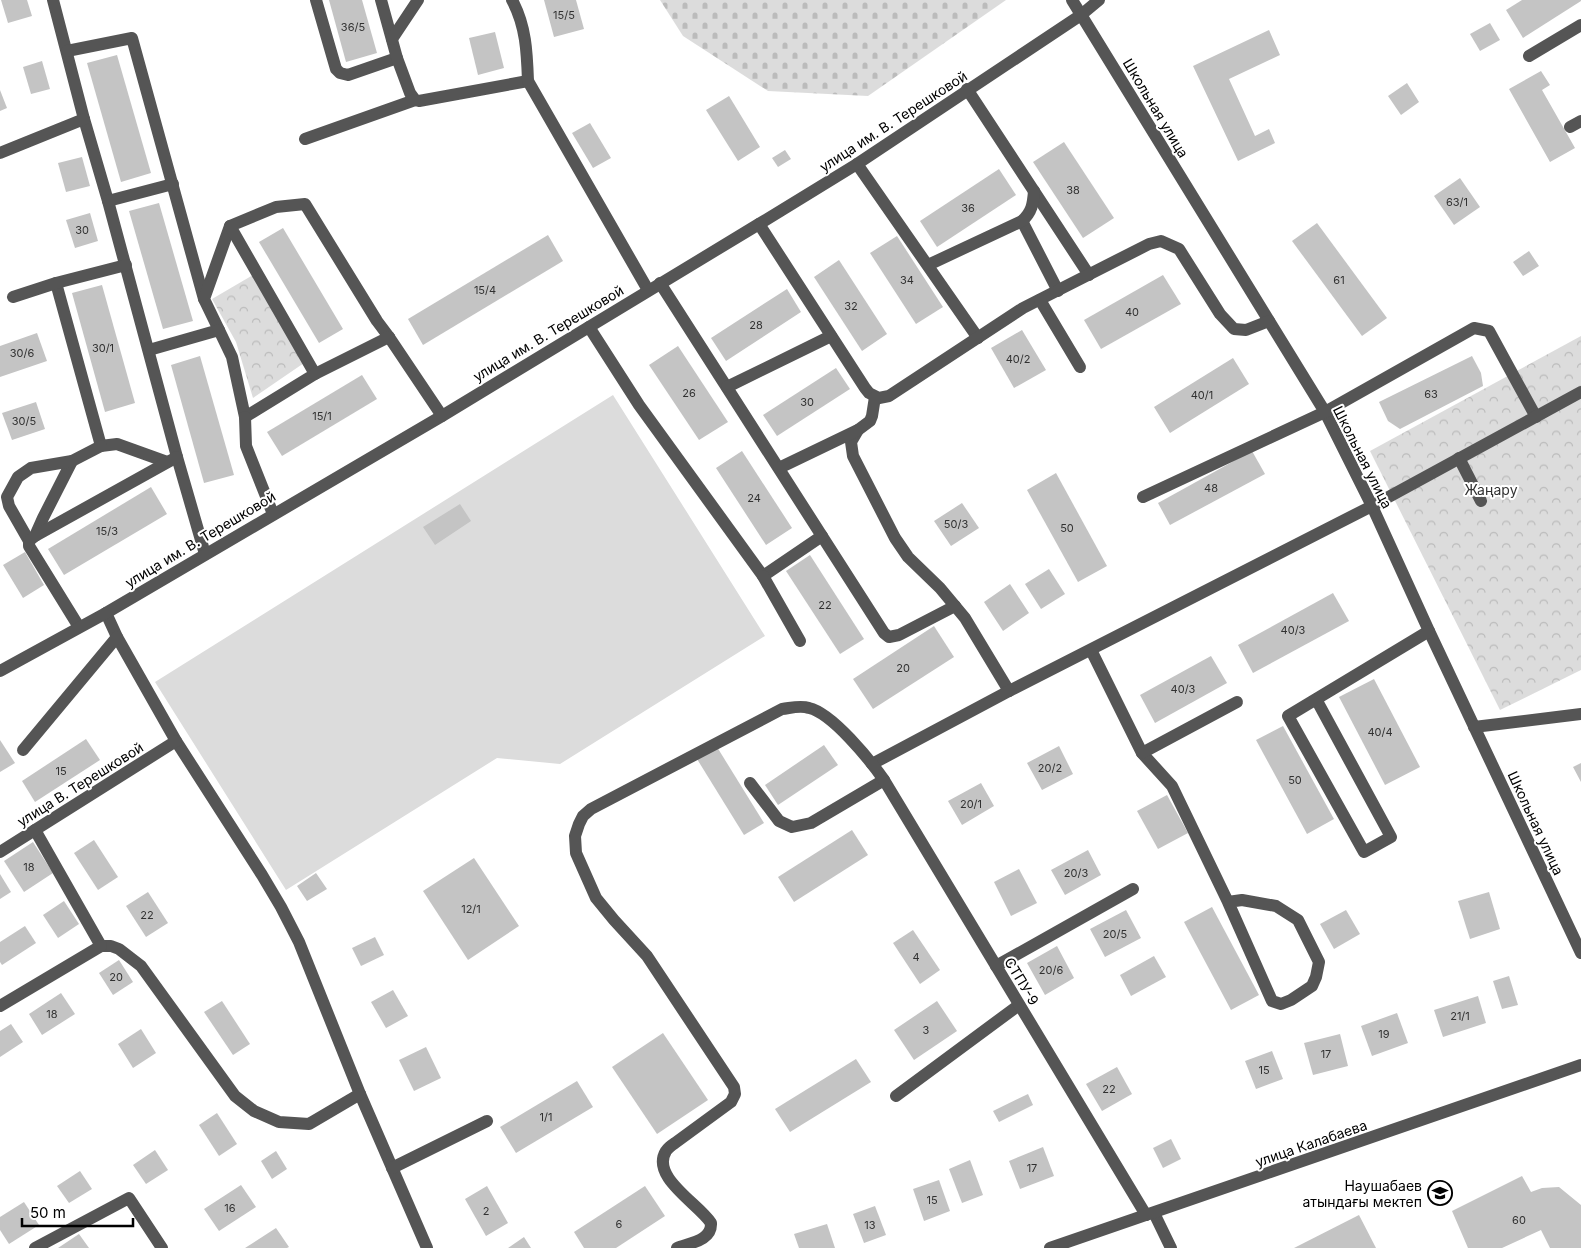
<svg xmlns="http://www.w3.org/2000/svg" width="1581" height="1248" viewBox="0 0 1581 1248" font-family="Inter,sans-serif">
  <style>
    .grass { fill: #dcdcdc }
    .forest { fill: url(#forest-crowns) }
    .cemetery { fill: url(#cemetery-stones) }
    .building { fill: #c4c4c4 }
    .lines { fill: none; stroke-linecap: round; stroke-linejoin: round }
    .minor { stroke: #555; stroke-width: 12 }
    .labels { text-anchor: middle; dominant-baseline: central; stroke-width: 4; stroke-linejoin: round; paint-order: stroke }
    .number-label { font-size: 11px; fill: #313131 }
    .street-label { font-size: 14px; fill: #000; stroke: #fff }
    .park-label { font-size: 14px; fill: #333; stroke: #fff }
    .poi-label { font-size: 14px; fill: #000; stroke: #fff; text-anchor: end }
  </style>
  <defs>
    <pattern id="forest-crowns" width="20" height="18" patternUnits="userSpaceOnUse" patternTransform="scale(1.25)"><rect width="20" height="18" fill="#dcdcdc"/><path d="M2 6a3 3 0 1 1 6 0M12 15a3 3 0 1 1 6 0" fill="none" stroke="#bbb"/></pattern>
    <pattern id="cemetery-stones" width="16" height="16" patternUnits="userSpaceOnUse" patternTransform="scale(1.25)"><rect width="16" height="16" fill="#dcdcdc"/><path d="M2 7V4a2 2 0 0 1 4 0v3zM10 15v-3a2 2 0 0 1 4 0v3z" fill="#bbb"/></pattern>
  </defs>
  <rect width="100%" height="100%" fill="#fff"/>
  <!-- grass -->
  <polygon class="grass" points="613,395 765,636 560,764 497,758 286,890 155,682"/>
  <!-- forest -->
  <g class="forest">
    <polygon points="253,275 304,363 253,398 236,342 212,299"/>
    <polygon points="1581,336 1581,670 1500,710 1370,451"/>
  </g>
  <!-- cemetery -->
  <polygon class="cemetery" points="660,0 1006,0 868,96 768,91 683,36"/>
  <!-- building -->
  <g class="building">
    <polygon points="1,0 27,0 32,16 8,23"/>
    <polygon points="329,0 362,0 377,53 346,62"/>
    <polygon points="544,0 576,0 584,29 554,37"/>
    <polygon points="1522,0 1581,0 1581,1 1523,38 1506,10"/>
    <polygon points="1490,23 1500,40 1480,51 1470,34"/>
    <polygon points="1269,30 1280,55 1229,79 1255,136 1269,129 1275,143 1238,161 1193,66"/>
    <polygon points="495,32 504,68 478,75 469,38"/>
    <polygon points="117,55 151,173 121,182 87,63"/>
    <polygon points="42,61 50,89 31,94 23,67"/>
    <polygon points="1541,71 1550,85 1542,90 1575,148 1550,162 1509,89"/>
    <polygon points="1407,83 1419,102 1401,115 1388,96"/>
    <polygon points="0,90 7,108 0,111"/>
    <polygon points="729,96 760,147 738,161 706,110"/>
    <polygon points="590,123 611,158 593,168 572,133"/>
    <polygon points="1064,142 1114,218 1083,238 1033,162"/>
    <polygon points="785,150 791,159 778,167 772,158"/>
    <polygon points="82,157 90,186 66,192 58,163"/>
    <polygon points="999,169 1016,195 937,247 920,221"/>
    <polygon points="1460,178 1480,207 1454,225 1434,196"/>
    <polygon points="159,203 193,321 163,329 129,211"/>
    <polygon points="90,213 98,241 75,248 66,220"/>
    <polygon points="1317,223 1387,318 1362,336 1292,241"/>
    <polygon points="283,228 343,329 319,343 259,242"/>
    <polygon points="548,235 563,261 423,345 408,319"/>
    <polygon points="897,236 943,307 916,324 870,253"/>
    <polygon points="1529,251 1539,266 1523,276 1513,262"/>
    <polygon points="839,260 887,334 862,351 814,277"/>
    <polygon points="1163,275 1181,304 1101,349 1084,320"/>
    <polygon points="102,285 135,403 105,412 72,293"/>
    <polygon points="787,289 801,312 726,361 711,338"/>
    <polygon points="1022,330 1046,370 1014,388 991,348"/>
    <polygon points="37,333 47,361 0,377 0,346"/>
    <polygon points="678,346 728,422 699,440 649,365"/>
    <polygon points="200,356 234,475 204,483 171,365"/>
    <polygon points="1472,356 1481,373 1483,386 1400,429 1388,421 1379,402"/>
    <polygon points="1233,358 1249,384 1170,433 1154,407"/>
    <polygon points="836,368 850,389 777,436 763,415"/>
    <polygon points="362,375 377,399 282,456 267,432"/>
    <polygon points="36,402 45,429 12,440 2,413"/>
    <polygon points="742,451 792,528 766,545 716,468"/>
    <polygon points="1252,451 1265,474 1170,525 1158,503"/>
    <polygon points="1056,473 1107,566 1078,582 1027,490"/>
    <polygon points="151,487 167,514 64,575 48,549"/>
    <polygon points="962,503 979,528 951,546 934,521"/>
    <polygon points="460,504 471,521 435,545 423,527"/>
    <polygon points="25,552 44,585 23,598 3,565"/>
    <polygon points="810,555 864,639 840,654 786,571"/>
    <polygon points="1049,569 1065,594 1041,609 1025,584"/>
    <polygon points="1010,584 1029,613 1003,631 984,602"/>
    <polygon points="1333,593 1349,621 1253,673 1238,645"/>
    <polygon points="934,626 954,657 873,709 853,679"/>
    <polygon points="1211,656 1227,683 1155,723 1140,695"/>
    <polygon points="1374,679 1420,767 1385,785 1339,697"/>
    <polygon points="1283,726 1334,819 1307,834 1256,740"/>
    <polygon points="86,739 100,760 35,802 22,781"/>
    <polygon points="0,740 15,763 0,772"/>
    <polygon points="824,745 838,765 778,805 765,785"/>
    <polygon points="1059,746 1073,774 1042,790 1027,763"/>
    <polygon points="717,747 764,823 744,835 697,759"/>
    <polygon points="1581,763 1581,782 1573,767"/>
    <polygon points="981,783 994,806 962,825 948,801"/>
    <polygon points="1167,795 1188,833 1158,849 1137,811"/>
    <polygon points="852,830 868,855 794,902 778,877"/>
    <polygon points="94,840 118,877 98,890 74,853"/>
    <polygon points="33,842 53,873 24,892 4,861"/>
    <polygon points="1088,850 1101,875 1065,895 1051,870"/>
    <polygon points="474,858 519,926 468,960 423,891"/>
    <polygon points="1019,869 1037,903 1011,916 994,882"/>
    <polygon points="316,873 327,889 307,901 297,886"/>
    <polygon points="0,874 11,892 0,899"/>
    <polygon points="148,892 168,923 146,937 126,906"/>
    <polygon points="1489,892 1500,929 1470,939 1458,901"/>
    <polygon points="64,901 79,924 58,938 43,915"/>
    <polygon points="1212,907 1259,995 1231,1010 1184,922"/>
    <polygon points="1126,910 1141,938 1105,957 1090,929"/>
    <polygon points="1346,910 1360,934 1334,949 1320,924"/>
    <polygon points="25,926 36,943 2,965 0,962 0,942"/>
    <polygon points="913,930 940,970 920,984 893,943"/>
    <polygon points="375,937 384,955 361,966 352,948"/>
    <polygon points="1057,946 1074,978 1045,995 1027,963"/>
    <polygon points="1154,956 1166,977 1131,996 1120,975"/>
    <polygon points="119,960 133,982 113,995 99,973"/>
    <polygon points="1509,976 1518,1005 1502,1009 1493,981"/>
    <polygon points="393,990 408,1016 386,1028 371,1002"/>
    <polygon points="61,993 75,1014 42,1035 29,1014"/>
    <polygon points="1478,996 1486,1023 1443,1037 1434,1010"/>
    <polygon points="222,1001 250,1044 233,1055 204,1012"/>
    <polygon points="937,1001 957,1031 914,1060 894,1030"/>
    <polygon points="1397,1013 1408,1043 1372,1056 1361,1026"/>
    <polygon points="11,1024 23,1042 0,1057 0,1031"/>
    <polygon points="141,1029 156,1053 133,1068 118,1044"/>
    <polygon points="663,1033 708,1100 657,1134 612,1067"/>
    <polygon points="1340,1034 1348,1066 1313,1075 1304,1043"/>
    <polygon points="426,1047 441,1078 414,1091 399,1060"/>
    <polygon points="1272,1051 1283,1079 1256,1089 1245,1061"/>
    <polygon points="856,1059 871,1082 790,1132 775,1109"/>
    <polygon points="1117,1067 1132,1094 1102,1111 1086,1084"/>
    <polygon points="577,1081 593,1107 516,1153 500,1127"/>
    <polygon points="1028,1094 1033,1105 999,1122 993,1111"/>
    <polygon points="217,1113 237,1144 219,1156 199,1125"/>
    <polygon points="1171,1139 1181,1159 1163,1168 1153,1148"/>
    <polygon points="1043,1147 1054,1176 1020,1189 1009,1161"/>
    <polygon points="155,1150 168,1170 146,1184 133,1165"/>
    <polygon points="276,1151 287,1169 272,1179 261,1161"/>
    <polygon points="970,1160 983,1195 962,1203 949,1169"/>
    <polygon points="80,1171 92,1189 69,1203 57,1186"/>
    <polygon points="1522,1176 1531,1192 1542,1188 1559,1187 1581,1205 1581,1248 1550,1248 1541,1230 1502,1248 1468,1248 1452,1211"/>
    <polygon points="939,1180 950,1211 924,1221 913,1189"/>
    <polygon points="241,1185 256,1207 219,1231 204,1209"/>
    <polygon points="487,1186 508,1223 486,1236 465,1199"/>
    <polygon points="645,1186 665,1216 616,1248 584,1248 574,1232"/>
    <polygon points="24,1202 39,1225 9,1244 0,1230 0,1217"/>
    <polygon points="875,1206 886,1235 864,1243 853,1214"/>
    <polygon points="1359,1215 1376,1248 1294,1248"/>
    <polygon points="827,1224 835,1248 799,1248 794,1234"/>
    <polygon points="276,1228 289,1247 287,1248 245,1248"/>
    <polygon points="79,1234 89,1248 58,1248"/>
    <polygon points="524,1237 531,1248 508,1248"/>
  </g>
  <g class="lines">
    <!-- minor -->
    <g class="minor">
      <polyline points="53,0 84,119 108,201 177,457 205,554"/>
      <polyline points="316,0 336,69 340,73 348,75 397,58"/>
      <polyline points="381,0 397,58 410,93 415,100 419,101 528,81"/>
      <path d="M 512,0 C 526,26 527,52 528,81 L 648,290"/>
      <polyline points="1072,0 1325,412 1372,506 1429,631 1581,953"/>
      <polyline points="392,39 418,0"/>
      <polyline points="67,51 132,38 204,299"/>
      <polyline points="1529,56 1581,25"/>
      <polyline points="967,89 1089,275"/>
      <polyline points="1570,127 1581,121"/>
      <polyline points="305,139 415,100"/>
      <polyline points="0,153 84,119"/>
      <polyline points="857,164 978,338"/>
      <polyline points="108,201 173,184"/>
      <polyline points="1022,221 1058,291"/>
      <polyline points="759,224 865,388 869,393 879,398 889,396 1023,308 1149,244 1161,241 1179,249 1220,314 1234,329 1246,330 1269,321"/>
      <path d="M 928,265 L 1022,221 C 1032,212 1033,204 1034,191"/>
      <polyline points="56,283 101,446 117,444 167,462"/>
      <polyline points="660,283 884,633 889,637 899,635 955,606"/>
      <polyline points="13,297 56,283 126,265"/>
      <polyline points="1040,300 1080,367"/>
      <polyline points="589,327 639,405 763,576 822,536"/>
      <polyline points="219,330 204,299 230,226"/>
      <polyline points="149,350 219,330 232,357 245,417 315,374 230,226 276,207 305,204 377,321 389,337 442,416"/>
      <polyline points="315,374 389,337"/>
      <polyline points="727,387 831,336"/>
      <polyline points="875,397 872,416 870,421 858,430 851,442 853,456 895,538 908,557 940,588 965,618 1009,691"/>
      <polyline points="245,417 246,446 273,514"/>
      <polyline points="1459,458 1481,501"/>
      <polyline points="779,468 858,430"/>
      <polyline points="1143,497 1325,412 1474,328 1489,331 1536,417"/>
      <polyline points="35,536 43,518 72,461"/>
      <polyline points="29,541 9,506 7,497 18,477 31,468 72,461 101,446"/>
      <polyline points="763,576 800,641"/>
      <polyline points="106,613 117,637 176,741 262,875 281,907 299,942 360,1094 427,1248"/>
      <polyline points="79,627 29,546 29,541 35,536 177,457"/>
      <polyline points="1091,650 1142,753 1172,786 1228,902 1272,1001 1281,1004 1291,1000 1312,986 1316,977 1319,962 1298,920 1276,906 1242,900 1228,902"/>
      <polyline points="0,671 106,613 442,416 759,224 857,164 1081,15 1099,0"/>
      <polyline points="1316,699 1391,837 1364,852 1288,716 1429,631"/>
      <polyline points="1474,727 1581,714"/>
      <polyline points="23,750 117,637"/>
      <polyline points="1142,753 1237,702"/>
      <polyline points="872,764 1009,691 1372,506 1581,392"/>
      <polyline points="750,783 779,821 792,827 811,823 884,780"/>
      <polyline points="35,830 101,946 111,946 119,949 141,966 235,1096 254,1111 279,1122 309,1124 360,1094"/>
      <polyline points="0,852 176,741"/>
      <polyline points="996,966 1133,889"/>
      <polyline points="0,1006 101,946"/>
      <polyline points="896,1096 1019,1005"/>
      <polyline points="392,1168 487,1121"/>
      <polyline points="1154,1213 1171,1248"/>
      <polyline points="35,1248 129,1198 162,1248"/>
      <path d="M 677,1248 C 689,1243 712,1241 711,1223 C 699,1204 650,1177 666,1151 C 668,1148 672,1145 675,1143 L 731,1102 L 735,1094 L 734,1087 L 647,956 L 614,920 L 596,898 L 576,853 L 575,836 L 579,824 L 583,816 L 591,809 L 782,709 C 791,708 800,705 809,708 C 832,713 870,760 884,780 L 1146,1215"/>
      <polyline points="1050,1248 1581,1065"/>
    </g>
  </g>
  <!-- icons -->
  <defs>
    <symbol id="school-ring" viewBox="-11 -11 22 22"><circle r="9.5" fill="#fff" stroke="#000" stroke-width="1.5"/><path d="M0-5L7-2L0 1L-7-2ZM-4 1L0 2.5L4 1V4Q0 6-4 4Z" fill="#000"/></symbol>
  </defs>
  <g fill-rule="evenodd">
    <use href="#school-ring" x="1426" y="1179" width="28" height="28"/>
  </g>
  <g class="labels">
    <!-- number labels -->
    <g class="number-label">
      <text x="564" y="15">15/5</text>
      <text x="353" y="27">36/5</text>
      <text x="1073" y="190">38</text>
      <text x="1457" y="202">63/1</text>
      <text x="968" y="208">36</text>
      <text x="82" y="230">30</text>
      <text x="907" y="280">34</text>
      <text x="1339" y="280">61</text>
      <text x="485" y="290">15/4</text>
      <text x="851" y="306">32</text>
      <text x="1132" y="312">40</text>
      <text x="756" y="325">28</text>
      <text x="103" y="348">30/1</text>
      <text x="22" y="353">30/6</text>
      <text x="1018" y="359">40/2</text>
      <text x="689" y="393">26</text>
      <text x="1431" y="394">63</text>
      <text x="1202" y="395">40/1</text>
      <text x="807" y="402">30</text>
      <text x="322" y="416">15/1</text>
      <text x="24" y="421">30/5</text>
      <text x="1211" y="488">48</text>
      <text x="754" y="498">24</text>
      <text x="956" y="524">50/3</text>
      <text x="1067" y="528">50</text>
      <text x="107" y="531">15/3</text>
      <text x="825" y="605">22</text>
      <text x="1293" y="630">40/3</text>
      <text x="903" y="668">20</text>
      <text x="1183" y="689">40/3</text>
      <text x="1380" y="732">40/4</text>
      <text x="1050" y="768">20/2</text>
      <text x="61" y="771">15</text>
      <text x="1295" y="780">50</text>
      <text x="971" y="804">20/1</text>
      <text x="29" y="867">18</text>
      <text x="1076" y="873">20/3</text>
      <text x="471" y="909">12/1</text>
      <text x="147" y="915">22</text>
      <text x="1115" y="934">20/5</text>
      <text x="916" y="957">4</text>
      <text x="1051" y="970">20/6</text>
      <text x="116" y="977">20</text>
      <text x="52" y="1014">18</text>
      <text x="1460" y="1016">21/1</text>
      <text x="926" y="1030">3</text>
      <text x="1384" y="1034">19</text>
      <text x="1326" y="1054">17</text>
      <text x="1264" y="1070">15</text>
      <text x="1109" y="1089">22</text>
      <text x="546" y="1117">1/1</text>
      <text x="1032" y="1168">17</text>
      <text x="932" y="1200">15</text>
      <text x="230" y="1208">16</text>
      <text x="486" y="1211">2</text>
      <text x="1519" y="1220">60</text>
      <text x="619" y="1224">6</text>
      <text x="870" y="1225">13</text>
    </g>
    <!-- street labels -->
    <g class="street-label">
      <text transform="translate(1156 108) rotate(59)">Школьная улица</text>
      <text transform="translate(893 121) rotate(-33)">улица им. В. Терешковой</text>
      <text transform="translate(548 333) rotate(-31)">улица им. В. Терешковой</text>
      <text transform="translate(1363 457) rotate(63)">Школьная улица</text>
      <text transform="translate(200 539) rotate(-31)">улица им. В. Терешковой</text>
      <text transform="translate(80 784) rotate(-32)">улица В. Терешковой</text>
      <text transform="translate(1536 823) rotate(65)">Школьная улица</text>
      <text transform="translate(1022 981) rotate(59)">СТПУ-9</text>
      <text transform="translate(1311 1143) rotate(-19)">улица Калабаева</text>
    </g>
    <!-- park labels -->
    <g class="park-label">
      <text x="1491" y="489">Жаңару</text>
    </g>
    <!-- poi labels -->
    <g class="poi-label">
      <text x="1422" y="1185">Наушабаев<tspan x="1422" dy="16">атындағы мектеп</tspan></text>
    </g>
  </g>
  <!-- scale -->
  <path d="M22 1218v8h111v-8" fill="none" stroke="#000000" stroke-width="2.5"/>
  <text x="30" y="1218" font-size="15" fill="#000000" stroke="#ffffff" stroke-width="4" paint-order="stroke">50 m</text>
</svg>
